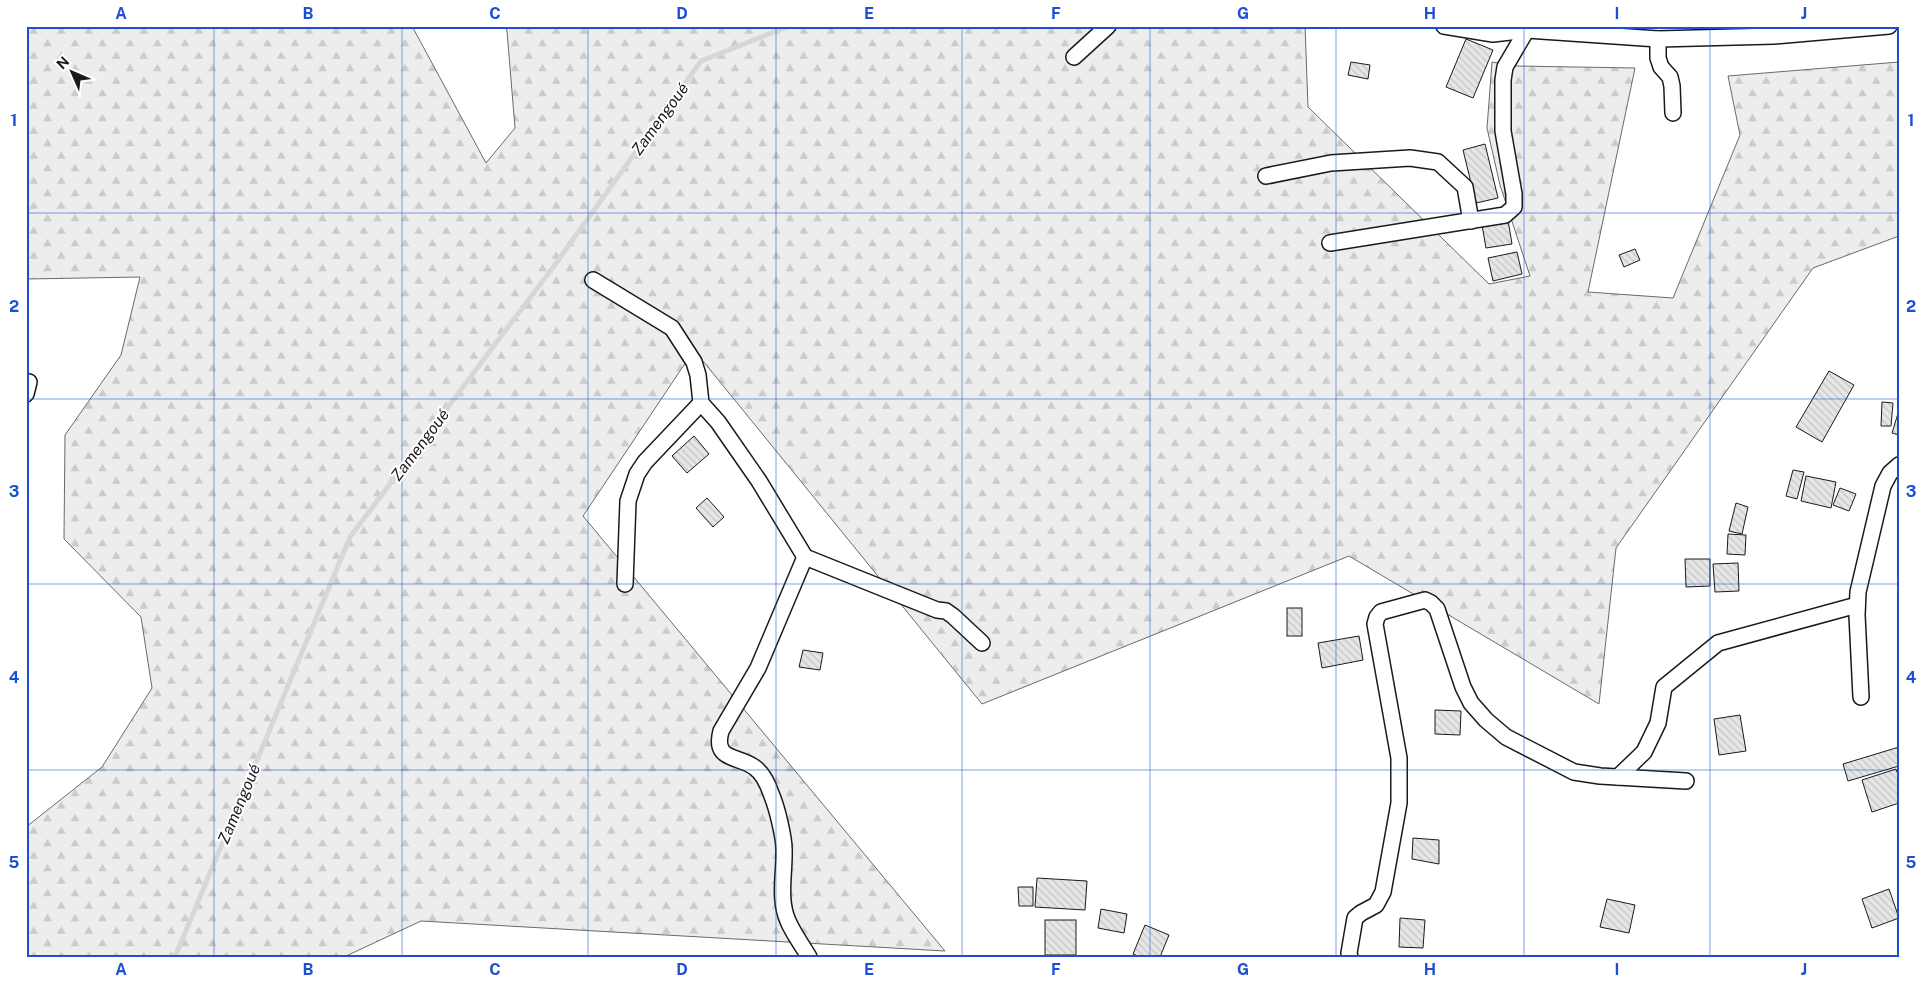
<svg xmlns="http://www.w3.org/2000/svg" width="1925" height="983" viewBox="0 0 1925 983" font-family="'Public Sans',sans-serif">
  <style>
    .forest { fill: url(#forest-firs); stroke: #6a6a6a }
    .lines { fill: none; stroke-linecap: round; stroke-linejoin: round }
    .stream { stroke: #d7d7d7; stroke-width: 5 }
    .building { fill: url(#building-back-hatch); stroke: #1a1a1a }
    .street-casing { stroke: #1a1a1a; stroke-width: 18 }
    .street { stroke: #fff; stroke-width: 15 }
    .grid { fill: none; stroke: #1d4ed8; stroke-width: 1; stroke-opacity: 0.55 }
    .labels { text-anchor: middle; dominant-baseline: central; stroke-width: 4; stroke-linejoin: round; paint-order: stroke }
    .water-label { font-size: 16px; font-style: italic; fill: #1a1a1a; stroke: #fff }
    .neatline { fill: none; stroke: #1d4ed8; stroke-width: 2 }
    .grid-label { font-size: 16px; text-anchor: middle; font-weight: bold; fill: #1d4ed8 }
  </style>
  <defs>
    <pattern id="forest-firs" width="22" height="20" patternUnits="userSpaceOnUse" patternTransform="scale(1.25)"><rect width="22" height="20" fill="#ededed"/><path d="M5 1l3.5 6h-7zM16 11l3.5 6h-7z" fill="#cbcbcb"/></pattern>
    <pattern id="building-back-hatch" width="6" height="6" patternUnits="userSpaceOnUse" patternTransform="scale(1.25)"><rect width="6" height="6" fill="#e6e6e6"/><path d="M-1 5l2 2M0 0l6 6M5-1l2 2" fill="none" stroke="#c5c5c5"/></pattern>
  </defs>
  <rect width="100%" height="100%" fill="#fff"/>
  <!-- forest -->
  <polygon class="forest" points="26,26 412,26 486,163 515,128 507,31 505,26 1305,26 1308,107 1489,284 1530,276 1500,185 1487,128 1492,62 1516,66 1635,68 1588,292 1673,298 1740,135 1728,76 1899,62 1899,236 1813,268 1616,548 1599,704 1349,556 982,704 694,350 583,516 945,951 421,921 344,957 26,957 26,827 102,767 152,688 141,617 64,539 65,435 121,355 140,277 26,279"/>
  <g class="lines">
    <!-- stream -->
    <polyline class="stream" points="175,957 350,537 554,266 701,61 789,26"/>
  </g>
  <!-- building -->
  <g class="building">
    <polygon points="1466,39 1493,50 1473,98 1446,87"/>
    <polygon points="1351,62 1370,65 1368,79 1348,75"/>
    <polygon points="1485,144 1498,198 1476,203 1463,150"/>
    <polygon points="1508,220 1512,244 1486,248 1482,225"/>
    <polygon points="1635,249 1640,260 1624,267 1619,255"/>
    <polygon points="1517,252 1522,274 1493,281 1488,258"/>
    <polygon points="1829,371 1854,385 1822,442 1796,427"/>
    <polygon points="1882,402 1893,403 1891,426 1881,426"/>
    <polygon points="1899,410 1899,435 1892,433"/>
    <polygon points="694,436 709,454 687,473 672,456"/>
    <polygon points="1793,470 1804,472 1797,499 1786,496"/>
    <polygon points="1806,476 1836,482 1831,508 1801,501"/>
    <polygon points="1840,488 1856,494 1849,511 1833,505"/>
    <polygon points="707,498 724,517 713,527 696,508"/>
    <polygon points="1736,503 1748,507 1742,534 1729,531"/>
    <polygon points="1728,534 1746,535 1745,555 1727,554"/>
    <polygon points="1685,559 1710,559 1710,586 1686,587"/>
    <polygon points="1738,563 1739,591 1715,592 1713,564"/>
    <rect x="1287" y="608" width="15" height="28"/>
    <polygon points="1359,636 1363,660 1322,668 1318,643"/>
    <polygon points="803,650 823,653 820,670 799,667"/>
    <polygon points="1435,710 1461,711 1460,735 1435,734"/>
    <polygon points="1740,715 1746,751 1719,755 1714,719"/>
    <polygon points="1899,747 1899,766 1848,781 1843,764"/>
    <polygon points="1896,769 1899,777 1899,803 1872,812 1862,780"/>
    <polygon points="1413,838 1439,840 1439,864 1412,859"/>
    <polygon points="1037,878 1087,881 1085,910 1035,907"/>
    <polygon points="1018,887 1033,887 1033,906 1019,906"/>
    <polygon points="1889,889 1899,918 1872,928 1862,899"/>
    <polygon points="1607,899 1635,905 1629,933 1600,927"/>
    <polygon points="1101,909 1127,914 1124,933 1098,928"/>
    <polygon points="1400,918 1425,920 1423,948 1399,947"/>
    <rect x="1045" y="920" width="31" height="35"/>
    <polygon points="1145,925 1169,935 1160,957 1140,957 1133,954"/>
  </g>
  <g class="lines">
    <defs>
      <g id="street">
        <polyline points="1444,26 1493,34 1527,30 1658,39 1774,36 1889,26"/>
        <polyline points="1658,39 1658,58 1661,67 1670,77 1672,86 1673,113"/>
        <polyline points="1074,57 1108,26"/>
        <polyline points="1266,176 1331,163 1410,158 1438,162 1465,187 1471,221"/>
        <polyline points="1330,243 1505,215 1514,207 1514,194 1503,131 1503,80 1505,67 1529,26"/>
        <polyline points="593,280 672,328 694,362 698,375 701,403 718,422 759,481 805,557 937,610 946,611 953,616 982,643"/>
        <polyline points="26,394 29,382"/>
        <path d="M 805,557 L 758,668 L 721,731 C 713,761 737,755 754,767 C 763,773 769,787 772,796 C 777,808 784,837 784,849 C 785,872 778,899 788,921 C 793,933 802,945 809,957"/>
        <polyline points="625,584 628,501 637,474 645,462 701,403"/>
        <polyline points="1861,697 1857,615 1858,592 1883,486 1890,473 1899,465"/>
        <polyline points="1618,777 1644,752 1658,723 1664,687 1718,643 1857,605"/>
        <polyline points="1350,957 1349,953 1355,918 1361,913 1376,905 1383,892 1399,803 1399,758 1375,624 1377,617 1381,612 1425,600 1431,603 1437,609 1463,687 1471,703 1486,720 1506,737 1574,772 1600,776 1686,781"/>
      </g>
    </defs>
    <!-- street casing -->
    <use href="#street" class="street-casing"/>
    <!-- street -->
    <use href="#street" class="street"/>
  </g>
  <!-- grid -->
  <path class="grid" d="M 214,26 L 214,957M 402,26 L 402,957M 588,26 L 588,957M 776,26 L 776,957M 962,26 L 962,957M 1150,26 L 1150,957M 1336,26 L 1336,957M 1524,26 L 1524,957M 1710,26 L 1710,957M 26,213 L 1899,213M 26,399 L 1899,399M 26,584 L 1899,584M 26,770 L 1899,770"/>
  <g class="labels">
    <!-- water labels -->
    <g class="water-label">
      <text transform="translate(660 119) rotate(-54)">Zamengoué</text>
      <text transform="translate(420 445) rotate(-53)">Zamengoué</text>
      <text transform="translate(239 804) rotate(-67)">Zamengoué</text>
    </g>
  </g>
  <!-- border -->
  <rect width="1925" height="983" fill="none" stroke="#ffffff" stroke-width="55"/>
  <!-- north arrow -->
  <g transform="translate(72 72) rotate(315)" stroke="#ffffff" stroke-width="4" paint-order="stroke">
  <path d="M0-4L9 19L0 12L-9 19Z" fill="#1a1a1a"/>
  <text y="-8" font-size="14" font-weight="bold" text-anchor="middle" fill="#1a1a1a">N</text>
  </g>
  <rect x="28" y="28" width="1870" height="928" class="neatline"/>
  <g class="grid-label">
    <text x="121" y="19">A</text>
    <text x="308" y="19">B</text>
    <text x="495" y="19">C</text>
    <text x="682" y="19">D</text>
    <text x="869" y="19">E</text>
    <text x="1056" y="19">F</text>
    <text x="1243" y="19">G</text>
    <text x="1430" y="19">H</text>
    <text x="1617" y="19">I</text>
    <text x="1804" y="19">J</text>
    <text x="14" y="126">1</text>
    <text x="1911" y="126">1</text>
    <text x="14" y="312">2</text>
    <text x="1911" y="312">2</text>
    <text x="14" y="497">3</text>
    <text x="1911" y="497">3</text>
    <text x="14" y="683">4</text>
    <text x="1911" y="683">4</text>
    <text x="14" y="868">5</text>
    <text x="1911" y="868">5</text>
    <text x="121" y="975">A</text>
    <text x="308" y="975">B</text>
    <text x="495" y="975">C</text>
    <text x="682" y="975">D</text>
    <text x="869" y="975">E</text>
    <text x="1056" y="975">F</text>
    <text x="1243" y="975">G</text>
    <text x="1430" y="975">H</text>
    <text x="1617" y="975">I</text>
    <text x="1804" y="975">J</text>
  </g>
</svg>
